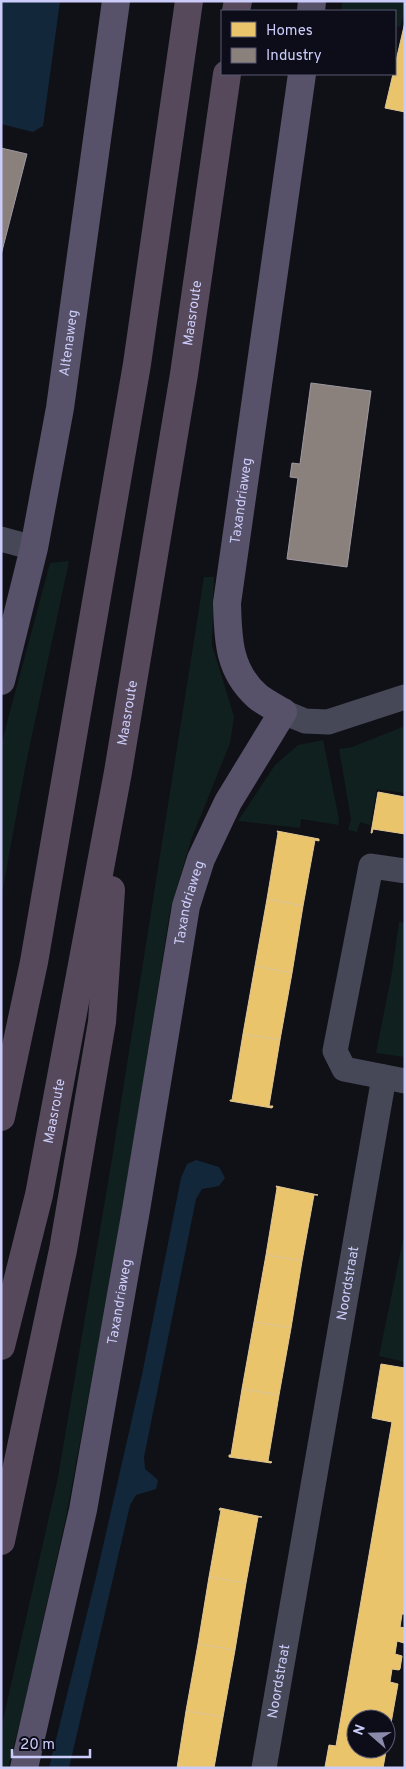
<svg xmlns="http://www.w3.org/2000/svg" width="406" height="1769" viewBox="0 0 406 1769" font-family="Overpass,sans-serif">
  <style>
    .green { fill: #10201f }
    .water { fill: #12283a }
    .homes { fill: #e9c46a; stroke: #e0c695; fill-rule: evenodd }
    .industry { fill: #8a817c; stroke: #9e98a2 }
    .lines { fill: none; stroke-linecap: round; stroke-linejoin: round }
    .minor { stroke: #464757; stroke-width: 25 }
    .major { stroke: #575169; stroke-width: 28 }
    .highway { stroke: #57495c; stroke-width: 28 }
    .labels { text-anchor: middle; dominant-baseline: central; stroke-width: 5; stroke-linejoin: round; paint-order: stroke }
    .street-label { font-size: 14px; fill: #cbccf9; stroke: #0d0d1a }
  </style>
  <rect width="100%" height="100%" fill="#101017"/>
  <!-- green -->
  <g class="green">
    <polygon points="343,1 405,1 405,11 400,27 395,26 395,11 341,11"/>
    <polygon points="69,561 25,768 1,899 1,745 50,563"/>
    <polygon points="204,577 214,577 212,645 234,717 230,743 191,840 170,911 122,1216 66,1517 23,1710 8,1768 1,1768 1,1729 58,1477 112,1159"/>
    <polygon points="405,726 405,793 377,789 370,825 360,822 357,832 348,830 351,819 339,749 352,747"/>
    <polygon points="323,740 339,819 338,825 301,819 300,828 238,821 275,765 298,745"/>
    <polygon points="399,922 405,923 405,1057 376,1053 392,972"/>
    <polygon points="404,1235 405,1235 405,1362 379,1356"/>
  </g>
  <!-- water -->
  <g class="water">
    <polygon points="1,1 60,1 43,126 33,132 1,124"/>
    <polygon points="196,1160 219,1167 225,1178 219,1186 202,1189 196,1199 144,1457 145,1469 158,1480 156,1489 136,1495 130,1505 69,1768 49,1768 96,1577 142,1375 181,1178 187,1164"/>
  </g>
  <!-- homes -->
  <g class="homes">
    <polygon points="405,22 405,112 385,108 393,74 395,74 395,65"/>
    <polygon points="378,792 405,797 405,834 373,829 372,833 371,833"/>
    <polygon points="277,831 319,839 319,841 315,840 303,906 267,899 278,833"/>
    <polygon points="267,899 303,906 292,973 255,966"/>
    <polygon points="255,966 292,973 280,1040 243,1034"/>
    <polygon points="243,1034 280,1040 269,1106 273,1106 272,1108 230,1101 230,1100 232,1100"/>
    <polygon points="276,1186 318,1195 314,1195 302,1261 266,1255 277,1188"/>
    <polygon points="266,1255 302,1261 291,1328 254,1322"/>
    <polygon points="254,1322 291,1328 279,1395 242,1389"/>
    <path d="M 381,1364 L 405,1368 L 405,1614 L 402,1614 L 400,1627 L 405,1628 L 404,1643 L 397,1641 L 395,1654 L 402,1656 L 400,1669 L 399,1670 L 392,1669 L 390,1682 L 398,1684 L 383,1768 L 332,1768 L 325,1767 L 329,1745 L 336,1746 L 392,1422 L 372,1418 ZM 356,1719 L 386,1719 L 386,1749 L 356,1749 Z"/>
    <polygon points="242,1389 279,1395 268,1461 272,1462 271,1463 229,1457 229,1455 231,1455"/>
    <polygon points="220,1508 262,1517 258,1517 246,1583 209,1577 221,1510 219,1510"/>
    <polygon points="209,1577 246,1583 235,1650 198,1644"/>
    <polygon points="198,1644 235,1650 223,1717 186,1711"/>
    <polygon points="186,1711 223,1717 214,1768 177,1768"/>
  </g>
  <!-- industry -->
  <g class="industry">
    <polygon points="1,148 27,154 1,255"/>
    <polygon points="311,383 371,391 347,567 287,559 298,478 290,477 292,463 300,464"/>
  </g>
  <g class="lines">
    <!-- minor -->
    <g class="minor">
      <polyline points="1,539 34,548"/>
      <polyline points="283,712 305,721 328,722 405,697"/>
      <polyline points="405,871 371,866 335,1051 344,1069 405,1081"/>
      <path id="s1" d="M 264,1768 L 384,1077"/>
    </g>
    <!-- major -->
    <g class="major">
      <polyline points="311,11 312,1"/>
      <path id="s2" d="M 1,681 L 34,548 L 60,408 L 116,1"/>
      <path id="s3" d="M 24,1768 L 83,1510 L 136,1210 L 186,906 L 201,859 L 228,802 L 283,712 C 274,707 264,702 257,696 C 228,670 228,638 227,603 L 302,74"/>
    </g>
    <!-- highway -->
    <g class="highway">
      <polyline points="236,11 238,1"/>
      <polyline points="1,1117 34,962 137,364 189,1"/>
      <path id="s4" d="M 1,1346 L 39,1195 L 118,772 L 184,374 L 227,74"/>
      <polyline points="1,1541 63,1250 102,1022 111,890"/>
    </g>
  </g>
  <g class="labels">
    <!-- street labels -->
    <g class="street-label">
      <text stroke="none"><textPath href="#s4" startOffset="1051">Maasroute</textPath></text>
      <text stroke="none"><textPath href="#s2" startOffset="345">Altenaweg</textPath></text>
      <text stroke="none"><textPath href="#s3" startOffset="1330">Taxandriaweg</textPath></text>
      <text stroke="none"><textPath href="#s4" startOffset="646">Maasroute</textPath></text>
      <text stroke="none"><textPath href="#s3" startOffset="881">Taxandriaweg</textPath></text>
      <text stroke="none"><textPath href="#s4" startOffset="241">Maasroute</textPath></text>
      <text stroke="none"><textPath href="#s1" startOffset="492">Noordstraat</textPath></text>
      <text stroke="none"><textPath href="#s3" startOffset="476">Taxandriaweg</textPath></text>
      <text stroke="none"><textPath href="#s1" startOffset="88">Noordstraat</textPath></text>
    </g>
  </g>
  <!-- border -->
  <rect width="406" height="1769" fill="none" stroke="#cbccf9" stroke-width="5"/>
  <!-- legend -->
  <rect x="221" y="10" width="175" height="65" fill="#0d0d1a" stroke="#595973"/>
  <rect x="231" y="22" width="25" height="15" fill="#e9c46a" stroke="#595973"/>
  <text x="266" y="35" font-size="15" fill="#cbccf9">Homes</text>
  <rect x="231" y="48" width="25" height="15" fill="#8a817c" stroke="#595973"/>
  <text x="266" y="60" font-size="15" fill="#cbccf9">Industry</text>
  <!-- north arrow -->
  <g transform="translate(371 1734) rotate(290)"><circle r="24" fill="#0d0d1a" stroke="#595973"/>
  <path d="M0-4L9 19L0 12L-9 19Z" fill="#8a8aaa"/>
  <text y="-8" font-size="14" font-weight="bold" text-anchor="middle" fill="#cbccf9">N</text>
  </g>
  <!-- scale -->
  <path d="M12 1749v8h78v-8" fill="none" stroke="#cbccf9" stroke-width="2.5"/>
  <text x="20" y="1749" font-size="15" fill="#cbccf9" stroke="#0d0d1a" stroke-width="4" paint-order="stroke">20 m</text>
</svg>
